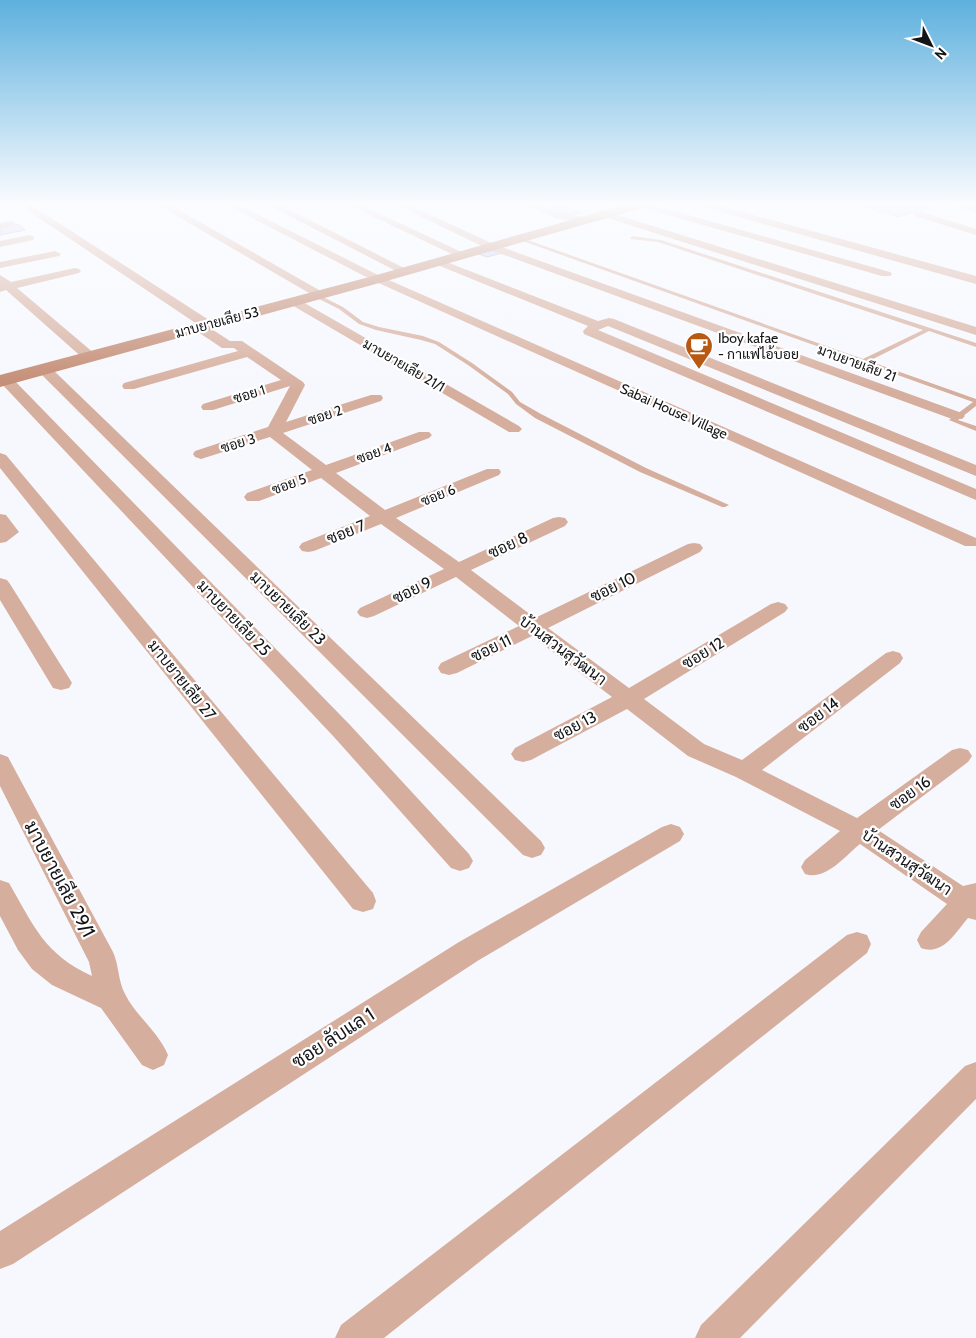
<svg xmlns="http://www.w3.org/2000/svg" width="976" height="1338" viewBox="0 0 976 1338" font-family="Cabin,Sarabun,sans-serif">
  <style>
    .building { fill: #c8c8fb; stroke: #aaaab2 }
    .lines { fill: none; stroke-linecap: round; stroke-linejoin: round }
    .lane { fill: #d6ae9d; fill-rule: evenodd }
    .street { fill: #d6ae9d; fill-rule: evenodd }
    .secondary { fill: #c28970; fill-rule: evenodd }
    .labels { text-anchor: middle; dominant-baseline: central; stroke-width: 4.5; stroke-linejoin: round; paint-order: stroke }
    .far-street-label { font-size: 14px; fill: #131417; stroke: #fff }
    .far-poi-label { font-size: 14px; fill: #131417; stroke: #fff; text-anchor: start }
    .street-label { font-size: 16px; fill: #131417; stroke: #fff }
    .near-street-label { font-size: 19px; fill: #131417; stroke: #fff }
  </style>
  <rect width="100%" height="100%" fill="#f7f8fe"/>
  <!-- building -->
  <g class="building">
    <polygon points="561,205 581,213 570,215 550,208"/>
    <polygon points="859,205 918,205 930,208 898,217"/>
    <polygon points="18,224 25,230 0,235 0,228"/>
    <polygon points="491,249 502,253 487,257 476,253"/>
  </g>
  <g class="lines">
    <!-- lane -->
    <g class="lane">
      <polygon points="632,236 661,240 976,343 976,347 929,331 869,361 976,399 976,406 958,420 976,426 976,431 949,420 973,402 517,239 522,238 863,359 923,330 658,242 630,239"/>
      <polygon points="313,294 317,294 343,307 363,322 379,327 423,336 439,342 472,363 512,392 520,402 541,414 646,468 729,505 725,507 722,507 640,472 535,418 516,404 508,394 468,365 435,344 421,340 376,330 359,324 339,309 313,296"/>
    </g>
    <!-- street -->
    <g class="street">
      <path d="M 31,205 L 212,322 L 213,325 L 210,328 L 230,341 L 242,341 L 303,382 L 305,385 L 286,422 L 371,395 L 381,395 L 383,398 L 381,401 L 283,433 L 326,465 L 419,432 L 429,432 L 432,435 L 429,438 L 336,473 L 385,510 L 487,469 L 499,469 L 501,472 L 499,475 L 396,518 L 459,562 L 553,518 L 559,517 L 565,518 L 568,522 L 565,526 L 471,570 L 535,618 L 688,544 L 694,543 L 700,544 L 703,548 L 700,552 L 548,628 L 629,688 L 771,604 L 778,602 L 785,604 L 788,608 L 785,612 L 644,699 L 704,744 L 742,760 L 886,653 L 893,651 L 900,653 L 903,658 L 900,663 L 762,770 L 857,818 L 952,750 L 960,748 L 968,750 L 972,756 L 968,762 L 878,830 L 963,886 L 976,883 L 976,920 L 968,918 C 955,933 943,956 921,948 L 917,940 L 921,932 L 947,904 L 860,844 C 845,856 826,881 805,874 L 801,867 L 805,860 L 840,831 L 736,777 L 688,756 L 627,709 L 531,760 L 523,762 L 515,760 L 511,754 L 515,748 L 612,697 L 532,636 L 457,673 L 449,675 L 441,673 L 438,668 L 441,663 L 519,626 L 456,577 L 374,616 L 367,618 L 360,616 L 357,612 L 360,608 L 444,569 L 381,524 L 314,551 L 308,552 L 302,551 L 299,547 L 302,543 L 370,516 L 321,478 L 259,501 L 247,501 L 244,497 L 247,493 L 312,470 L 270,437 L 201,459 L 195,457 L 193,454 L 195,451 L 268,427 L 290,386 L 213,410 L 203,410 L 201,407 L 203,404 L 281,380 L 247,357 L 134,389 L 124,389 L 122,386 L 124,383 L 238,351 L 234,348 L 222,348 L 195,330 L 194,327 L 197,324 L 27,210 L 26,208 Z"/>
      <polygon points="158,205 170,205 326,294 320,298 316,297"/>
      <polygon points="227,205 239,205 382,277 976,538 976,546 965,546 374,281"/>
      <polygon points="268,205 280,205 410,271 404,274 400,273"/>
      <polygon points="349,205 361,205 468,255 462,258 458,257"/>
      <polygon points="397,205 409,205 496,245 962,413 965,416 962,419 952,419 488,249"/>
      <polygon points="527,205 540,205 562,213 587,218 588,220 583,223 556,218"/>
      <polygon points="638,205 653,205 890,272 892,274 890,276 882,276 640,207"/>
      <polygon points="702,205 717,205 976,276 976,284 704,207"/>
      <polygon points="955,205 976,207 976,213 957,207"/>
      <polygon points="605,211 976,327 976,335 601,216 600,214"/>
      <polygon points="919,211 976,229 976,235 915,216 915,212"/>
      <polygon points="10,221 14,222 15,224 14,226 0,229 0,223"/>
      <polygon points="29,235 33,236 34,238 33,240 0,247 0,241"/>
      <polygon points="55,251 61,254 59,256 0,268 0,262"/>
      <polygon points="439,259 598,321 609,318 614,319 976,465 976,476 608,326 598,330 976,489 976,500 584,334 583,331 588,326 435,264 433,262"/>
      <polygon points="75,268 79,269 81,271 79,273 17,288 95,354 97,357 95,360 85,360 6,290 0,292 0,275 11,282"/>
      <polygon points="294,297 519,426 522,429 519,432 509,432 290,304 288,301"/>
      <polygon points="44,365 49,366 541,841 545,848 541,855 532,858 523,855 39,372 37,369 39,366"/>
      <polygon points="5,375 10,376 350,725 469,854 473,861 469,868 460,871 451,868 334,737 0,382 0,376"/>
      <polygon points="0,453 6,455 373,893 376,901 373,909 363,912 353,909 0,468"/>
      <polygon points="0,514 6,515 19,532 6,542 0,543"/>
      <polygon points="0,578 7,580 10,584 69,678 72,683 69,688 61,690 53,688 0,600"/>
      <path d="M 0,754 L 8,757 L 113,952 C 119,965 118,981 125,994 C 135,1015 158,1031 168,1055 L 164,1065 L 153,1070 L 142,1065 L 101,1008 L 52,985 L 32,969 L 18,950 L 0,916 L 0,880 L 9,883 C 34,926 44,954 92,976 L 89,962 L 0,786 Z"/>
      <polygon points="671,824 680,827 684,834 680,841 479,960 13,1264 0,1269 0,1231 459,942 662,827"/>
      <polygon points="857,932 867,935 871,944 867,953 384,1338 335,1338 341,1325 847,935"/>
      <polygon points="976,1062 976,1099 740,1338 695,1338 701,1325 965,1066"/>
    </g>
    <!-- secondary -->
    <polygon class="secondary" points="624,205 643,205 642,208 383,282 0,387 0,375 373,276"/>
  </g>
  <!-- sky -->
  <linearGradient id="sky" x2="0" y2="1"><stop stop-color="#5db0de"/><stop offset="0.52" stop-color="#fbfcff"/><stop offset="1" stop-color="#fbfcff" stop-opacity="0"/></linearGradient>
  <rect width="976" height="392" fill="url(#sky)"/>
  <!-- icons -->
  <defs>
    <symbol id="cafe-pin" viewBox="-11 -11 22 30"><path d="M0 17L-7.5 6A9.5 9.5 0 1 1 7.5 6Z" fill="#b85812" stroke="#fff"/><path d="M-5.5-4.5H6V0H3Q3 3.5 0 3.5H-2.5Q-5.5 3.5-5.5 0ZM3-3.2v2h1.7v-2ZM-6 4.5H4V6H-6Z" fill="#fff"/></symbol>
  </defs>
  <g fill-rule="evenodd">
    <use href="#cafe-pin" x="683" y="330" width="32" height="43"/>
  </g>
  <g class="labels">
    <!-- far-street labels -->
    <g class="far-street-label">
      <text transform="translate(217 322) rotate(-15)">มาบยายเลีย 53</text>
      <text transform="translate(857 363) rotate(20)">มาบยายเลีย 21</text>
      <text transform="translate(404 365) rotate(30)">มาบยายเลีย 21/1</text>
      <text transform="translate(249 394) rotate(-17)">ซอย 1</text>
      <text transform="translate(674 411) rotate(24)">Sabai House Village</text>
      <text transform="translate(325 415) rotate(-18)">ซอย 2</text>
      <text transform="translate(238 443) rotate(-17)">ซอย 3</text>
      <text transform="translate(374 453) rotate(-20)">ซอย 4</text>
      <text transform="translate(289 484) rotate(-20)">ซอย 5</text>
      <text transform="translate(438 495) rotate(-22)">ซอย 6</text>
    </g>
    <!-- far-poi labels -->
    <g class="far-poi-label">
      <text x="718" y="338">Iboy kafae<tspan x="718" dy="16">- กาแฟไอ้บอย</tspan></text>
    </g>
    <!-- street labels -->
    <g class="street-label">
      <text transform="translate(346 532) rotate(-22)">ซอย 7</text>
      <text transform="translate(508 545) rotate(-25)">ซอย 8</text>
      <text transform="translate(613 587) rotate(-26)">ซอย 10</text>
      <text transform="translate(412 590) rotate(-26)">ซอย 9</text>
      <text transform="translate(288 608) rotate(44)">มาบยายเลีย 23</text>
      <text transform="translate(234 618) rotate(46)">มาบยายเลีย 25</text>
      <text transform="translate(491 648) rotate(-26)">ซอย 11</text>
      <text transform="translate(563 650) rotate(37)">บ้านสวนสุวัฒนา</text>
      <text transform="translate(703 653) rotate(-31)">ซอย 12</text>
      <text transform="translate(182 680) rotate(51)">มาบยายเลีย 27</text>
      <text transform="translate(818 715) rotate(-37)">ซอย 14</text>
      <text transform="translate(575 726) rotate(-28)">ซอย 13</text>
      <text transform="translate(910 793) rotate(-36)">ซอย 16</text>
      <text transform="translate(907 862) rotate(34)">บ้านสวนสุวัฒนา</text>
    </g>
    <!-- near-street labels -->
    <g class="near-street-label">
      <text transform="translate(60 879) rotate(62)">มาบยายเลีย 29/1</text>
      <text transform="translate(333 1038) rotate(-33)">ซอย ลับแล 1</text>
    </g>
  </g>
  <!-- north arrow -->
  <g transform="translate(931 45) rotate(132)" stroke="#ffffff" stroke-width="4" paint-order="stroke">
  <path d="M0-4L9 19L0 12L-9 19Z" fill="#131417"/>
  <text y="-8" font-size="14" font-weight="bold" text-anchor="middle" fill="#131417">N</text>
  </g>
</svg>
